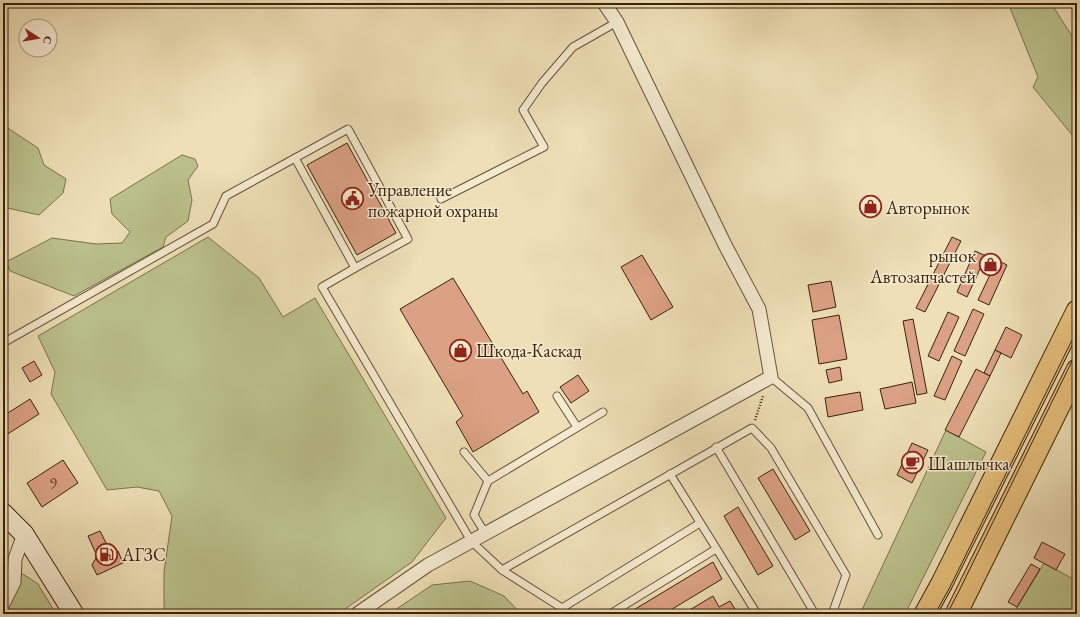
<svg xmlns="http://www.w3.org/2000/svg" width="1080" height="617" viewBox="0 0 1080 617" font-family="'EB Garamond',serif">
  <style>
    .green { fill: #bbc18c; stroke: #7b724c }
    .building { fill: #dba184; stroke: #3b220c }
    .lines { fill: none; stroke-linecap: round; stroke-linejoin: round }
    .service-casing { stroke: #685136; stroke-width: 9 }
    .minor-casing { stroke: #685136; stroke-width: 15 }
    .secondary-casing { stroke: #3b220c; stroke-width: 21 }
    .primary-casing { stroke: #3b220c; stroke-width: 23 }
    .path { stroke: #3b220c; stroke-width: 2.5; stroke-dasharray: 1 2; stroke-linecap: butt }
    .service { stroke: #f4ead0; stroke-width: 7 }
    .minor { stroke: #f4ead0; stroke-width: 13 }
    .secondary { stroke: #f4ead0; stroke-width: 19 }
    .primary { stroke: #e7c07b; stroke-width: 21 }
    .tram { stroke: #3b220c; stroke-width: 1 }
    .rail { stroke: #3b220c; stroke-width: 3; stroke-dasharray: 7 7; stroke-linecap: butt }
    .labels { text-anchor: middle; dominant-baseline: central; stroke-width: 3; stroke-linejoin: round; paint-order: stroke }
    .number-label { font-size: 16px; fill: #63422a }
    .poi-label { font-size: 18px; fill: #3b220c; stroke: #f4ead0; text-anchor: start }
  </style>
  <rect width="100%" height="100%" fill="#eedfb6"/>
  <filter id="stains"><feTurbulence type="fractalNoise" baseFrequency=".005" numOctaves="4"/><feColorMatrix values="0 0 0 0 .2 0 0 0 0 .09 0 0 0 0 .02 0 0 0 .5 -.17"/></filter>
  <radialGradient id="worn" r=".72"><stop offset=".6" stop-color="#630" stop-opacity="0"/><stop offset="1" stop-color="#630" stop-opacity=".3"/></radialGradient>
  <!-- green -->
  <g class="green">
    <polygon points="1008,3 1051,3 1077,44 1077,141 1033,87 1038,77"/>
    <polygon points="3,125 38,148 44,165 66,179 63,193 39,215 3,207"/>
    <polygon points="182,155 195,159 198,166 188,180 192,200 188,221 166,237 163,247 74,296 10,271 6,262 52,238 96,244 122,243 130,232 112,214 110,199"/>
    <polygon points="208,237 259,278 283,317 315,298 446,518 412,562 338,614 164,614 164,572 172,516 159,491 137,487 107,490 51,394 55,372 38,336"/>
    <polygon points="946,430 986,452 905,614 860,614"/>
    <polygon points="3,561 38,584 56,614 3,614"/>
    <polygon points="1044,563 1077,581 1077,614 1013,614"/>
    <polygon points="470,581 504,596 521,614 389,614 432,585"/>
  </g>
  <!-- building -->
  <g class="building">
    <polygon points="347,143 396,233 357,255 307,165"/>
    <polygon points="952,237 961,241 925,312 916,308"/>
    <polygon points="975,251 986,256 967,297 957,292"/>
    <polygon points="642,255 673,307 651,320 621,267"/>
    <polygon points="997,260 1007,265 989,305 978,300"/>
    <polygon points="453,278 523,394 527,391 539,412 473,452 456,422 463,416 400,309"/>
    <polygon points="831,281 836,307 813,312 808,285"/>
    <polygon points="973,309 984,314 965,356 954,351"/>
    <polygon points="948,312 959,317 939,361 928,356"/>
    <polygon points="839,315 847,359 819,364 812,320"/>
    <polygon points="913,319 927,393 917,395 903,321"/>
    <polygon points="1006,327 1022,335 1011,358 995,350"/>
    <polygon points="995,350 1001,353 990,376 984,373"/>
    <polygon points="952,356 962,361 945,400 934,396"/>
    <polygon points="34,361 42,375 30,382 22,368"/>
    <polygon points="840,367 842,380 829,383 826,370"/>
    <polygon points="976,369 990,376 959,437 945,430"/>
    <polygon points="578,375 589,391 571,403 560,387"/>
    <polygon points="912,382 916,403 885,409 880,389"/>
    <polygon points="860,392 863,410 828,417 825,398"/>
    <polygon points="30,399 39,414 3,437 3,416"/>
    <polygon points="912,443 928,450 912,483 897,475"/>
    <polygon points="63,460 78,483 42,507 27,483"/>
    <polygon points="773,469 810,531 795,540 758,478"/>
    <polygon points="738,507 773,566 758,575 724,516"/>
    <polygon points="100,531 110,551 118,551 123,563 97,575 92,565 97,556 88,536"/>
    <polygon points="1042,542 1065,554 1056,570 1034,558"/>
    <polygon points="713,562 722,579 664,614 627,614"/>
    <polygon points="1031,564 1040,569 1017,607 1008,602"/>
    <polygon points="713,596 719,607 730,601 738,614 683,614"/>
  </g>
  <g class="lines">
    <defs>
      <g id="service">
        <polyline points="295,158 355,268 322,287 471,541 502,570 562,608 566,614"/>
        <polyline points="441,199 544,147 523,110 542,83 573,47 617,22"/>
        <polyline points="3,343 213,224 226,196 348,129 408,239 355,268"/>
        <polyline points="771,377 808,408 878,535"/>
        <polyline points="557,396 577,427"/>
        <polyline points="716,447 815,614"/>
        <polyline points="464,452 488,481"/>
        <polyline points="670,474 757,614"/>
        <polyline points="485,533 474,515 488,481 603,412"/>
        <polyline points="502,570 752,428 771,448 846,575 832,614"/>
        <polyline points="562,608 700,523"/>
        <polyline points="610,614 716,549"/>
      </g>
      <g id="minor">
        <polyline points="3,604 14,582 15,559 24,534"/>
        <polyline points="357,614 428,565 771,377 759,309 725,245 617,22 604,3"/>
      </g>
      <polyline id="secondary" points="3,513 24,534 74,614"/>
      <g id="primary">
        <polyline points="925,614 942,583 1077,311"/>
        <polyline points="956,614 1077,370"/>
      </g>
    </defs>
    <!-- service casing -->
    <use href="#service" class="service-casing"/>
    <!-- minor casing -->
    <use href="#minor" class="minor-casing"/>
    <!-- secondary casing -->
    <use href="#secondary" class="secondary-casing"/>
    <!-- primary casing -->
    <use href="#primary" class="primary-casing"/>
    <!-- path -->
    <polyline class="path" points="755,420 763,396"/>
    <!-- service -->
    <use href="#service" class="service"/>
    <!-- minor -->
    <use href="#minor" class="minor"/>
    <!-- secondary -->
    <use href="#secondary" class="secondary"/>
    <!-- primary -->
    <use href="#primary" class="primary"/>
    <!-- tram -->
    <g class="tram">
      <polyline points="935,614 950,587 1077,330"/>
      <polyline points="947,614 959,591 1077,351"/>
    </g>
    <!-- rail -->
    <polyline class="rail" points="1074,3 1077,8"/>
  </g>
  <!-- icons -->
  <defs>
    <symbol id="civic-ring" viewBox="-11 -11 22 22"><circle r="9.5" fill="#f4ead0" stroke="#8f2418" stroke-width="1.5"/><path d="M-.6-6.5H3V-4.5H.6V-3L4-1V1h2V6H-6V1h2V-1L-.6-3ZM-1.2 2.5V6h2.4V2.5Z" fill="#8f2418"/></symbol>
    <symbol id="shop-ring" viewBox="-11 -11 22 22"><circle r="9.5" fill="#f4ead0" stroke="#8f2418" stroke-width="1.5"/><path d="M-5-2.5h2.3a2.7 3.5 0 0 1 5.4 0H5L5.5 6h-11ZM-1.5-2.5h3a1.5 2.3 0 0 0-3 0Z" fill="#8f2418"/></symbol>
    <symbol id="cafe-ring" viewBox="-11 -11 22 22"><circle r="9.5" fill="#f4ead0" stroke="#8f2418" stroke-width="1.5"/><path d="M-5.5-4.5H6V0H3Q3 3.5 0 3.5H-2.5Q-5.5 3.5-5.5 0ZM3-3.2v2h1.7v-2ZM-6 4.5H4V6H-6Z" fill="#8f2418"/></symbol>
    <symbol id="fuel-ring" viewBox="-11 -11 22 22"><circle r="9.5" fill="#f4ead0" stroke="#8f2418" stroke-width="1.5"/><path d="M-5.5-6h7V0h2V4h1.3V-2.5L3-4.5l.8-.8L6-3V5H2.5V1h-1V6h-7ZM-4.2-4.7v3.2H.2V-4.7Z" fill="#8f2418"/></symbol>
  </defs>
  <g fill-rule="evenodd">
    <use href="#civic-ring" x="340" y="186" width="25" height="25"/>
    <use href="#shop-ring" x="858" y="194" width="25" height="25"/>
    <use href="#shop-ring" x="978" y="252" width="25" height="25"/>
    <use href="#shop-ring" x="448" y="338" width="25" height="25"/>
    <use href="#cafe-ring" x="900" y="450" width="25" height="25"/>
    <use href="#fuel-ring" x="94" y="542" width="25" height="25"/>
  </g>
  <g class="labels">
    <!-- number labels -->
    <g class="number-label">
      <text x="53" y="483">9</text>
    </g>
    <!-- poi labels -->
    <g class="poi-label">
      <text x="368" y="189">Управление<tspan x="368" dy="21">пожарной охраны</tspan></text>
      <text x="886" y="207">Авторынок</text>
      <text x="976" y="255" text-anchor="end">рынок<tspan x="976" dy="21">Автозапчастей</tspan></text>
      <text x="476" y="350">Шкода-Каскад</text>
      <text x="928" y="463">Шашлычка</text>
      <text x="122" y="554">АГЗС</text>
    </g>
  </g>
  <!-- margin -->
  <rect width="1080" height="617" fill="none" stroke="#eedfb6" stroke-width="16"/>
  <rect x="4" y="4" width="1072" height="609" fill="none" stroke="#3b220c" stroke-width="2"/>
  <rect x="8" y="8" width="1064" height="601" fill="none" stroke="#3b220c"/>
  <!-- north arrow -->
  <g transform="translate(38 38) rotate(102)"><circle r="19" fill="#f4ead0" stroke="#aa9a82"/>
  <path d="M0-3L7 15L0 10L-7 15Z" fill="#8f2418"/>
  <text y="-6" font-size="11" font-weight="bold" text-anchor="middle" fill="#3b220c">С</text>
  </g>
  <rect width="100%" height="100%" filter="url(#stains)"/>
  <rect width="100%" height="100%" fill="url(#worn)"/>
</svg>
